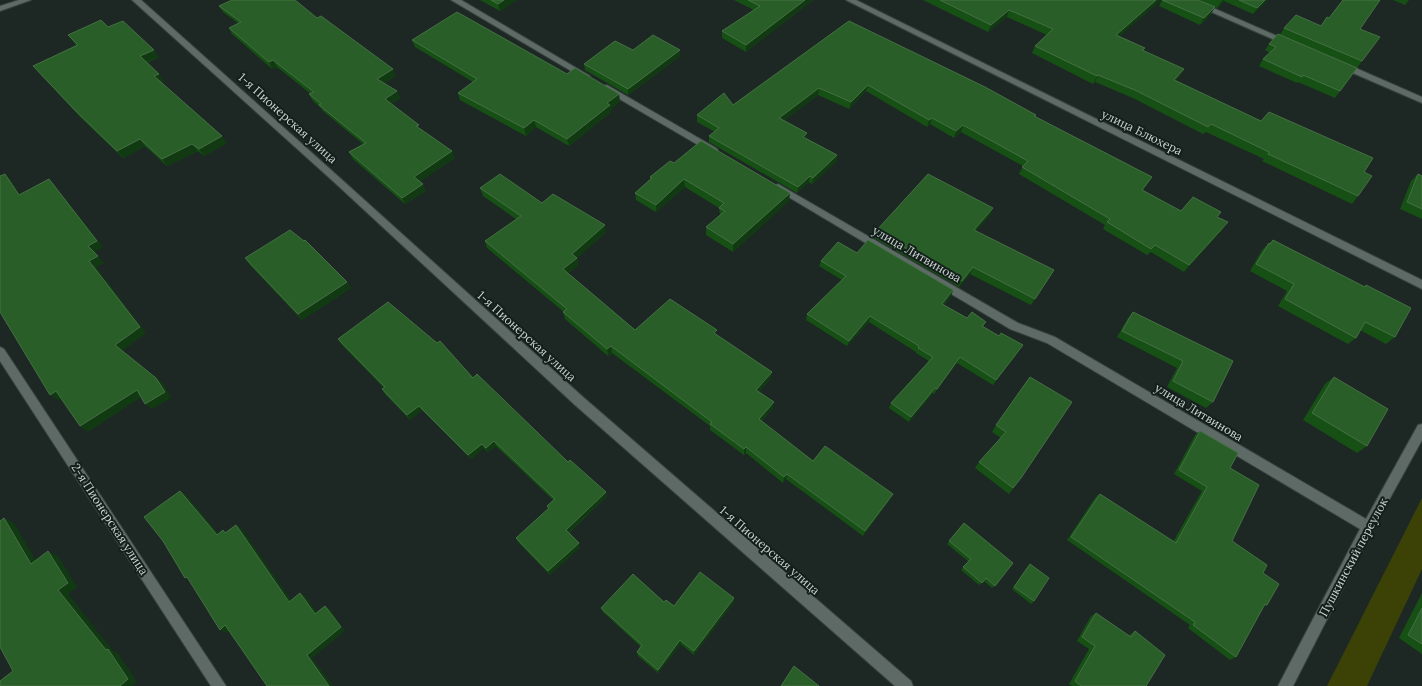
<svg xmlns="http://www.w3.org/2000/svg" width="1422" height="686" viewBox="0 0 1422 686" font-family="Lora,serif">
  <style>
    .green { fill: #3c4106 }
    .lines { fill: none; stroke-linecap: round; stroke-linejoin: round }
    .minor-casing { stroke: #394340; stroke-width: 2 }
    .tertiary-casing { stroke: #394340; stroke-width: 2 }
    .minor { fill: #5d6a65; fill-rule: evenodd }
    .tertiary { fill: #5d6a65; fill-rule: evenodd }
    .wall { fill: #175015 }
    .shaded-wall { fill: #113a13 }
    .building { fill: #2a5e29; stroke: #447043 }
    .labels { text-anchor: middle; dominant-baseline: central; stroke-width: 4; stroke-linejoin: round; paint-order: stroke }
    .street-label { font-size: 12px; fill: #ccd3d0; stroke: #131f1b }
  </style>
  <rect width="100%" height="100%" fill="#1d2824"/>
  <!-- green -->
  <polygon class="green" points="1422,498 1422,569 1367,686 1327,686"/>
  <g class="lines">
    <defs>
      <g id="minor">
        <polygon points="19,0 31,0 0,11 0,6"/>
        <polygon points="132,0 141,0 340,178 583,397 911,681 913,686 895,686 575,405 334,182"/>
        <polygon points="451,0 461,0 590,76 589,78 583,78"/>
        <polygon points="1184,0 1195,0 1293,43 1292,45 1286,45"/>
        <polygon points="1342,62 1422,97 1422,103 1339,67 1338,65"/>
        <polygon points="607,85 716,148 718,150 716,152 710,152 604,90 603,88 604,86"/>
        <polygon points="778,184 1018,323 1055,337 1366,519 1418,425 1422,424 1422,440 1372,531 1293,686 1278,686 1360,529 1047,343 1010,329 775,189 773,187"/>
        <polygon points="0,347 4,349 226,686 211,686 0,361"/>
      </g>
      <polygon id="tertiary" points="846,0 856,0 1422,280 1422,289"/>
    </defs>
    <!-- minor casing -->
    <use href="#minor" class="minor-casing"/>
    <!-- tertiary casing -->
    <use href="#tertiary" class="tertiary-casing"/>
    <!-- minor -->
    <use href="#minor" class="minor"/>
    <!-- tertiary -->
    <use href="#tertiary" class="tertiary"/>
  </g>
  <!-- wall -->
  <g class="wall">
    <polygon points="480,0 517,0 500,11"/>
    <polygon points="734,0 813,0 746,52 722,38 722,31 754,10"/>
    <polygon points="923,0 1161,0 1119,36 1145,48 1143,51 1180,76 1176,80 1364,172 1358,196 1352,204 1262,161 1264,159 1206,132 1203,134 1133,98 1095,82 1093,84 1032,53 1035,46 1047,35 1007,17 988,32"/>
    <polygon points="1162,0 1211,14 1200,25 1159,6"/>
    <polygon points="1199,0 1268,0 1253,14 1224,1 1217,8"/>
    <polygon points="1393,0 1409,0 1405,5"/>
    <polygon points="219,6 317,18 396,76 384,83 397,91 400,98 391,104 455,158 420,181 426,191 405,204 353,159 349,152 363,144 323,111 321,108 313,101 309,94 311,94 277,67 272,69 232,34 229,28 238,23 223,12"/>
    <polygon points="1329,18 1360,29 1362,61 1357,68 1280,35 1284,28 1321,26"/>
    <polygon points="849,21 1152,177 1143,190 1181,211 1217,217 1223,229 1184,272 1151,252 1147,255 1103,229 1105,225 1019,174 1023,166 961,132 954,138 930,124 927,127 866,91 849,109 818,95 784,120 807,133 806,138 837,155 836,162 812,184 809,182 797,193 709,142 709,136 715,132 697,122 697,115 733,105"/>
    <polygon points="108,27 159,57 147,63 164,81 161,82 227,143 204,156 198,151 167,166 145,146 123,158 79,116 33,66 76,45 68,35"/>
    <polygon points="1278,34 1340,91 1335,98 1298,82 1297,83 1259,66 1263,59 1270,53 1265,50 1269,44"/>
    <polygon points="412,40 567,74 620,101 611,109 611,112 569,146 536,127 526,136 460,100 458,93 473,82 415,47"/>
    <polygon points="633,50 680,50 680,56 628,95 585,70 584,64"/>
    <polygon points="674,163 789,201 733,252 706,235 706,227 720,215 719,208 685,187 656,212 636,200 635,193 650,179 650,177"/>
    <polygon points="1418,174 1422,176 1422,219 1400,209 1411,181"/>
    <polygon points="480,188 542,203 606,232 577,258 578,265 568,273 635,330 717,335 771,378 759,392 773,408 761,422 813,461 890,499 863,536 786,479 783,483 746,453 744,455 710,430 710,426 612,353 608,356 565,319 563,312 564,312 487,248 485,241 516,219 483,196"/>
    <polygon points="993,208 990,215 976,231 1050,276 1031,305 970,274 959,287 874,238 876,231"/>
    <polygon points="1273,240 1364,287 1366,285 1395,337 1386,344 1360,330 1356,338 1348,344 1278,306 1287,291 1250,271 1262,250 1269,243 1270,243"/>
    <polygon points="857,253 953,290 951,296 944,305 967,318 986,322 983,327 1019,351 993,385 957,363 934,394 933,393 909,422 889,408 891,403 929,361 916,353 916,352 869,322 847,346 806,320 807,314 842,280 819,266 821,261"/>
    <polygon points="245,258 351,288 302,320 250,265"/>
    <polygon points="1133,312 1233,361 1213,402 1206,408 1167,387 1177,368 1117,337 1128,318"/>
    <polygon points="338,339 473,378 607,496 569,533 580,547 550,575 518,542 516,538 548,509 547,506 553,500 496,446 488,452 484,448 471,459 422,410 410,420 385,394 382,389 384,388 341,344"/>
    <polygon points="1334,377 1367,446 1357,453 1303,420 1325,384"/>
    <polygon points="1072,402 1021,478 1009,494 975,468 979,462 1001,438 992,432 996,425"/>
    <polygon points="1200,431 1230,468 1232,541 1263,573 1267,605 1263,607 1236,657 1230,660 1188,628 1190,625 1067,540 1095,498 1099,494 1173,542 1202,491 1174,474 1195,435"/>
    <polygon points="964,523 995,586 992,588 984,581 979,585 961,570 968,561 947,544"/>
    <polygon points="1030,564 1034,601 1031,604 1012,589 1028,566"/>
    <polygon points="1422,593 1422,654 1399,638"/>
    <polygon points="734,598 734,602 694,655 681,644 658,673 638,656 637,652 641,647 603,612 601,608 664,602 674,606"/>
    <polygon points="1096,613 1128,636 1135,631 1146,686 1072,686 1069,684 1089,649 1077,641 1091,616"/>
  </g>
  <!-- shaded-wall -->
  <g class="shaded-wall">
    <polygon points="504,0 517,0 500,11 498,4"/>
    <polygon points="805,0 813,0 746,52 746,45"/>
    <polygon points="1156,0 1161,0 1113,42 1116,35"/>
    <polygon points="1223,0 1225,0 1217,8 1221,2"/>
    <polygon points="1265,0 1268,0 1253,14 1257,8"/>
    <polygon points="1215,7 1211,14 1200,25 1204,18"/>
    <polygon points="1009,10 1007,17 988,32 991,25"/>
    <polygon points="154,50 159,57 145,63 140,56"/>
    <polygon points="680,50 680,56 628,95 628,89"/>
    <polygon points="273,60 277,67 272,69 269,62"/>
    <polygon points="393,69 396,76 380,85 377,79"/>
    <polygon points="1184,69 1180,76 1170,87 1174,80"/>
    <polygon points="159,74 164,81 159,83 154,76"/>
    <polygon points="1098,75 1095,82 1093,84 1097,76"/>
    <polygon points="868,85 866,91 849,109 851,102"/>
    <polygon points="819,88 818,95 778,125 779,118"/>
    <polygon points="397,91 400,98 388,106 385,99"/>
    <polygon points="619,94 620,101 611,109 611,112 569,146 567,139 607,103"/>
    <polygon points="932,118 930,124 927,127 929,120"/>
    <polygon points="534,120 536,127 526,136 524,128"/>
    <polygon points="963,125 961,132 954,138 956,131"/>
    <polygon points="807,133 806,140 803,137"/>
    <polygon points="222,136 227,143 204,156 199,149"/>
    <polygon points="140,139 145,146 123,158 117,151"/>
    <polygon points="192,144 198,151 167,166 162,159"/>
    <polygon points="452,151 455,158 417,183 414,177"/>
    <polygon points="837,155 836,162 812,184 813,178"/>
    <polygon points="5,174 11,181 25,202 19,195"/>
    <polygon points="810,176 809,182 797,193 798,187"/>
    <polygon points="1152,177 1148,184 1138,196 1142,190"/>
    <polygon points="49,179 55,186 103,247 94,252 104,263 96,267 146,333 122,351 115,345 89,261 88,246"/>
    <polygon points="684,179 685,187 656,212 656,205"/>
    <polygon points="423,184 426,191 405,204 402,198"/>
    <polygon points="790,193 789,201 733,252 733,244"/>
    <polygon points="993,208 990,215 971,237 974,230"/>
    <polygon points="1228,222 1223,229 1184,272 1189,265"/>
    <polygon points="605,225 606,232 576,259 577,258 578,265 565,276 563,269 572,254"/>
    <polygon points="973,267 970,274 959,287 962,281"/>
    <polygon points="347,282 351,288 302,320 298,314"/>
    <polygon points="953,290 951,296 940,309 942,304"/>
    <polygon points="870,316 869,322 847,346 849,341"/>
    <polygon points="1023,345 1019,351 993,385 996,380"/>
    <polygon points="611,346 612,353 608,356 607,349"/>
    <polygon points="960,357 957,363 934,394 937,389"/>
    <polygon points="772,372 771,378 756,396 756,390"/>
    <polygon points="156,378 163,383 171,398 152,409 145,404"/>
    <polygon points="935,388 933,393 909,422 911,417"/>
    <polygon points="137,390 143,396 88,432 80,426"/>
    <polygon points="56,391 63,397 58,400 50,395"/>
    <polygon points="774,402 773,408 758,425 759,419"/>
    <polygon points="419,406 422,410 410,420 407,415"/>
    <polygon points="494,441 496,446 488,452 486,448"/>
    <polygon points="482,444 484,448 471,459 468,455"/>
    <polygon points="746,447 746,453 744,455 744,449"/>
    <polygon points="787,474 786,479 783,483 784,477"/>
    <polygon points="180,491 186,495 223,539 217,535"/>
    <polygon points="606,492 607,496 567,534 566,530"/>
    <polygon points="893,494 890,499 863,536 865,531"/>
    <polygon points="4,518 14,523 40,568 31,564"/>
    <polygon points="236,525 242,529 295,606 289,602"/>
    <polygon points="579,543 580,547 550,575 548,571"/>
    <polygon points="48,551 58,556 77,587 68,594 113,651 117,652 137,682 132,686 120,686 106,650 58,590"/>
    <polygon points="300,593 306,597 320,617 315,614"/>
    <polygon points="734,598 734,602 694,655 694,651"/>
    <polygon points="325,606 330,609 345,631 312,658 333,686 329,686 307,655"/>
    <polygon points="225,625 232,629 226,633 220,630"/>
    <polygon points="680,640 681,644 658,673 658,670"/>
  </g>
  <!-- building -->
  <g class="building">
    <polygon points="232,0 295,0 317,18 321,16 393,69 377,79 397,91 385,99 419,125 416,126 452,151 414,177 423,184 402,198 349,152 366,143 319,105 321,104 309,94 314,92 273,60 269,62 229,28 241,22 219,6"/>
    <polygon points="491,0 504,0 498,4"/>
    <polygon points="748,0 805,0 746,45 722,31 760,6"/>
    <polygon points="940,0 1156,0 1116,35 1145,48 1142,50 1184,69 1174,80 1261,121 1269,112 1373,158 1364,172 1372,176 1358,196 1268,154 1269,152 1211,124 1208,127 1137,91 1098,75 1097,76 1035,46 1053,29 1009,10 991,25"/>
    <polygon points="1162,0 1198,0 1215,7 1204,18"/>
    <polygon points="1239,0 1265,0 1257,8"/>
    <polygon points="1343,0 1380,0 1360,29 1380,37 1362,61 1284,28 1296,15 1321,26 1327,17 1329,18"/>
    <polygon points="457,12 567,74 575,68 619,94 607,103 610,105 567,139 534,120 524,128 458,93 477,79 412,40"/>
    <polygon points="101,20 108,27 123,21 154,50 140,56 159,74 154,76 222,136 199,149 192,144 162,159 140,139 117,151 73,108 33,66 78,45 68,35"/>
    <polygon points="849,21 985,87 1036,115 1034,116 1152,177 1142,190 1181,211 1193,197 1221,212 1217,217 1228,222 1189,265 1155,245 1151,249 1107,222 1110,219 1022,167 1028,161 963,125 956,131 932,118 929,120 868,85 851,102 819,88 779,118 807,133 803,137 837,155 813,178 810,176 798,187 709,136 719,128 697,115 724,93 733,105"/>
    <polygon points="1278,34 1357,68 1340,91 1303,75 1302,77 1263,59 1276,47 1269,44"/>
    <polygon points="653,35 680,50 628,89 584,64 615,41 633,50"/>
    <polygon points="701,141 790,193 733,244 706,227 725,211 719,208 724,203 684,179 656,205 635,193 652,178 650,177 670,161 674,163"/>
    <polygon points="5,174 19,195 49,179 97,241 88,246 98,256 89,261 140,327 115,345 156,378 165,392 145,404 137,390 80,426 56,391 50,395 0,312 0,176"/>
    <polygon points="500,174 542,203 553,194 605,225 572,254 577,258 563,269 635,330 670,299 717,330 714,333 772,372 756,390 774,402 759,419 813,461 825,446 893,494 865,531 787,474 784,477 746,447 744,449 710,424 712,422 611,346 607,349 563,312 567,309 485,241 521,216 480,188"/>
    <polygon points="928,174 993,208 974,230 1054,270 1035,299 973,267 962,281 876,231"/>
    <polygon points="1418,174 1422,176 1422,209 1407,202"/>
    <polygon points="290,230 304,241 305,240 347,282 298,314 245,258"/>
    <polygon points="868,240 953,290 942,304 967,318 972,312 986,322 982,326 999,336 1001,333 1023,345 996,380 960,357 937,389 935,388 911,417 891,403 933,357 918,348 919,346 870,316 849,341 807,314 846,276 821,261 838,242 857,253"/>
    <polygon points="1273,240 1365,287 1366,285 1411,308 1395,337 1365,322 1356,338 1285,299 1294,284 1256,264 1269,243 1270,244"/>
    <polygon points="388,302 437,343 440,341 473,378 477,374 568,462 570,460 606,492 566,530 579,543 548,571 516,538 549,508 547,506 555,499 494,441 486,448 482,444 468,455 419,406 407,415 382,389 385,387 338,339"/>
    <polygon points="1133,312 1233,361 1213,402 1173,381 1183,361 1122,331"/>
    <polygon points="1030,377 1072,402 1021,478 1013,488 979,462 1006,432 996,425"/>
    <polygon points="1334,377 1388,409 1367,446 1312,413"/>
    <polygon points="1200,431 1238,453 1230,468 1259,485 1232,541 1267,565 1263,573 1279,584 1267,605 1265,604 1236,657 1193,625 1195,622 1071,537 1100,494 1176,543 1207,487 1179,470"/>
    <polygon points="180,491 217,535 223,530 225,533 236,525 289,602 300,593 315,614 325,606 341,627 307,655 329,686 267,686 225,625 220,630 187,577 185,578 163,541 144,517"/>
    <polygon points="4,518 31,564 48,551 68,583 58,590 106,650 108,649 128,679 120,686 0,686 0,681 13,671 0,647 0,521"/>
    <polygon points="964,523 1013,563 995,586 986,578 982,583 963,567 971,559 949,541"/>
    <polygon points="1030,564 1049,578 1034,601 1014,587"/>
    <polygon points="700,572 734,598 694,651 680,640 658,670 637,652 642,645 601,608 633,574 664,602 666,600 674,606"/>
    <polygon points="1422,608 1422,644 1408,635"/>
    <polygon points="1096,613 1131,637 1135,631 1165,655 1146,686 1081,686 1075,681 1095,646 1082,637"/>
    <polygon points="794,666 819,686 781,686"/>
  </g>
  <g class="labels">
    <!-- street labels -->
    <g class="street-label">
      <text transform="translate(288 118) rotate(42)">1-я Пионерская улица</text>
      <text transform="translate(1142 132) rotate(26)">улица Блюхера</text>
      <text transform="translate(917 254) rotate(30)">улица Литвинова</text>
      <text transform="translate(527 336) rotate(42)">1-я Пионерская улица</text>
      <text transform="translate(1199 412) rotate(31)">улица Литвинова</text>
      <text transform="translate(110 519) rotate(57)">2-я Пионерская улица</text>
      <text transform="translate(770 550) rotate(41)">1-я Пионерская улица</text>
      <text transform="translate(1353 557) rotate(-62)">Пушкинский переулок</text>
    </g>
  </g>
</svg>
